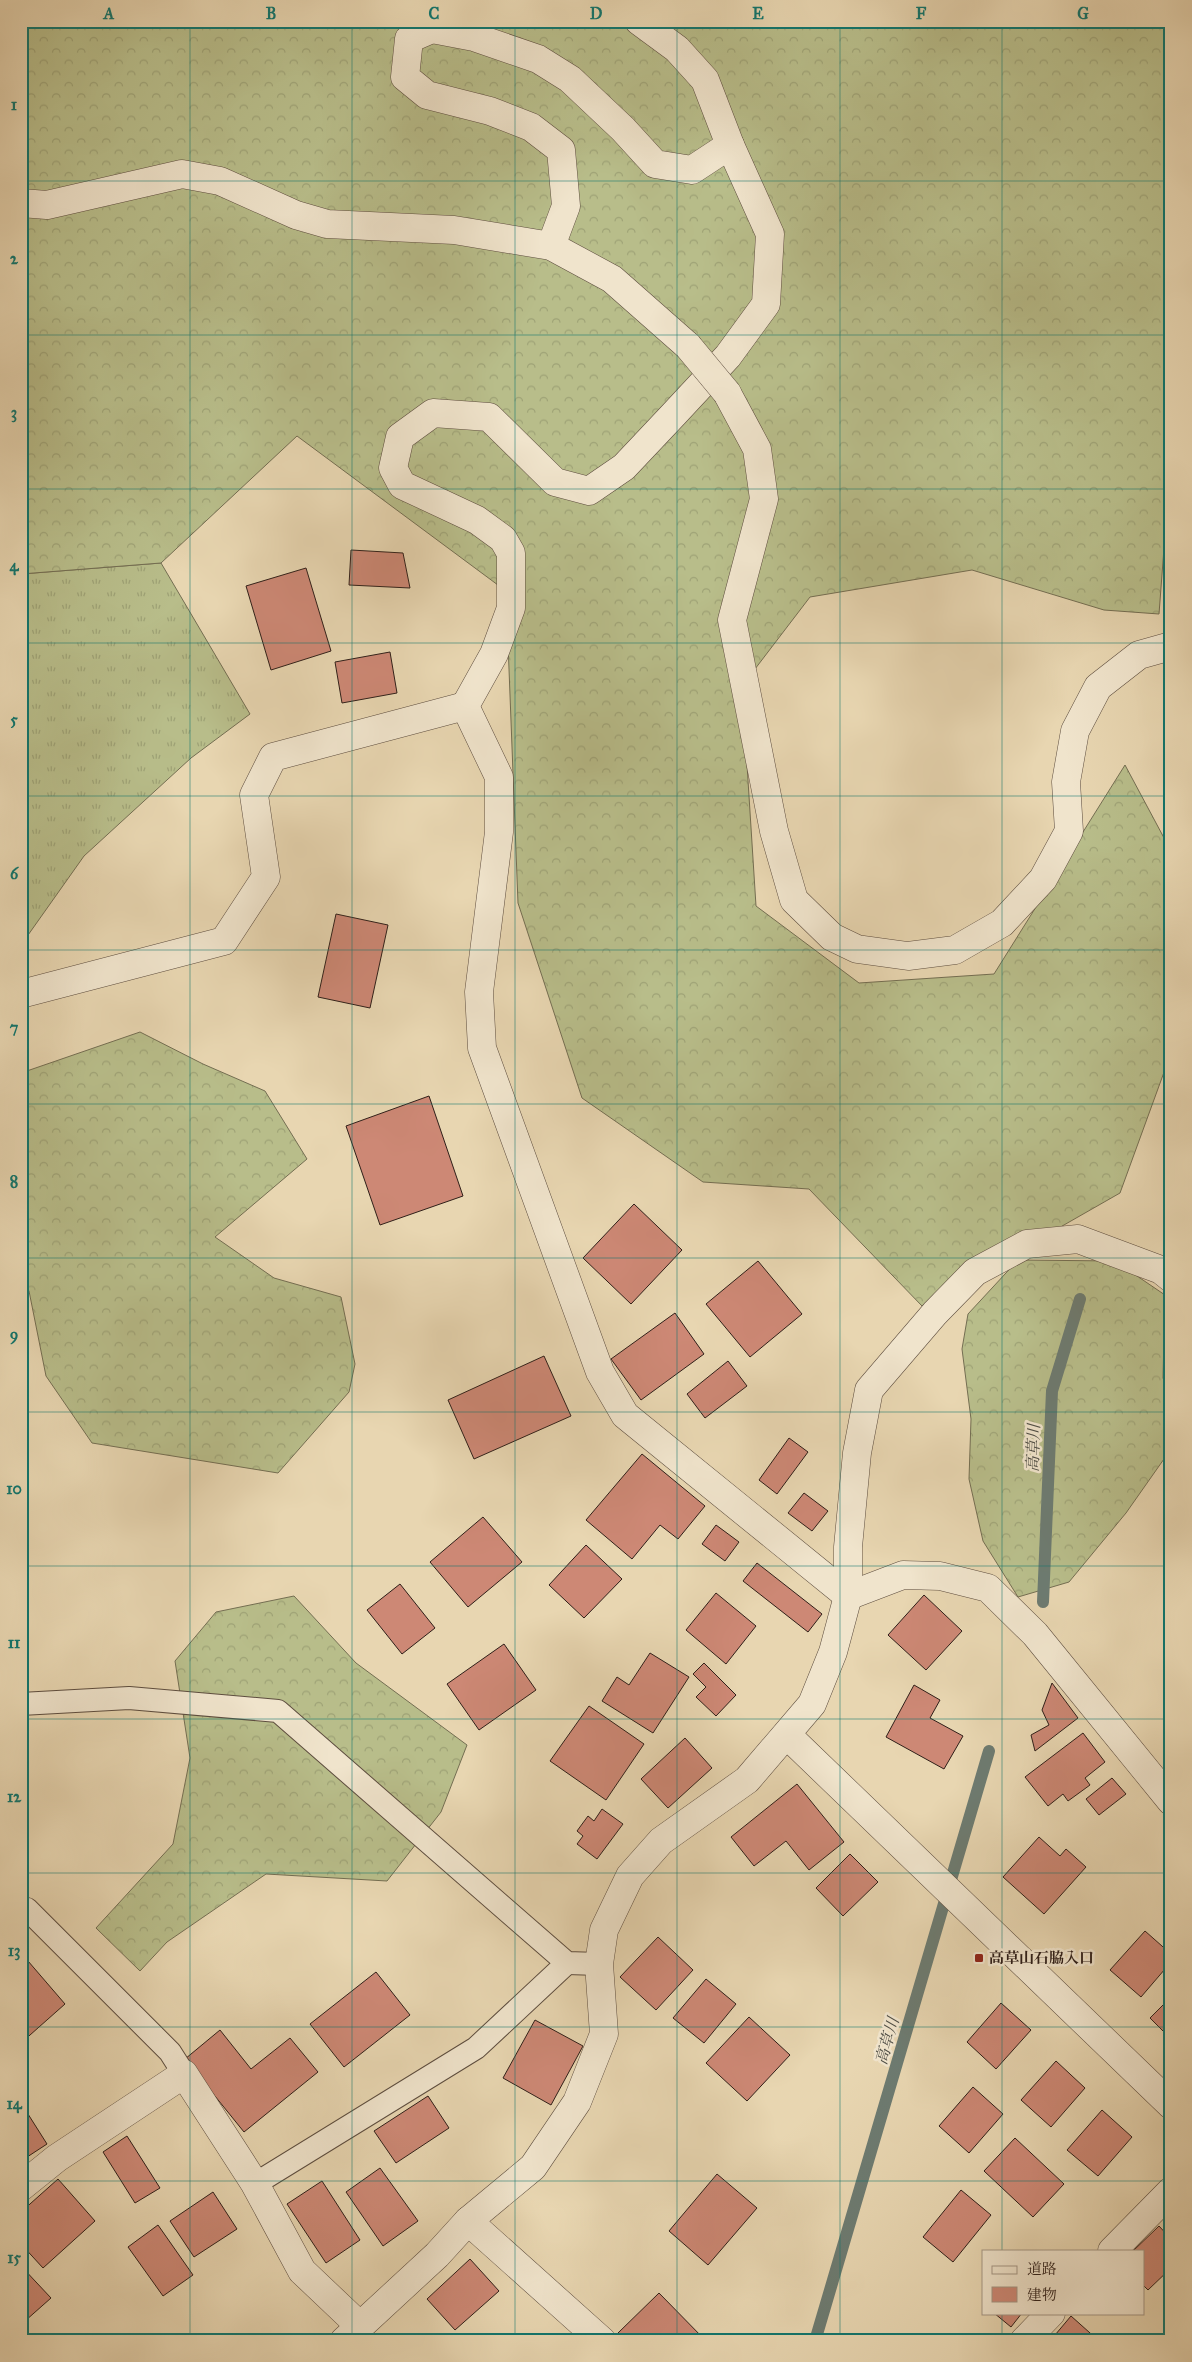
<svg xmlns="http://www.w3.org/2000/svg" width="1192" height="2362" viewBox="0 0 1192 2362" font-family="'IM FELL Great Primer','Noto Serif JP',serif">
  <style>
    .grass { fill: url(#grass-tufts); stroke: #746e52 }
    .forest { fill: url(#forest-crowns); stroke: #746e52 }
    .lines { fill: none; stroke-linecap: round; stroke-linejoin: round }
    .stream { stroke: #6d7b71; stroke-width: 12 }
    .building { fill: #cd8875; stroke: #2f1f19 }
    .lane-casing { stroke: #5d4d3f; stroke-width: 24 }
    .street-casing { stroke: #5d4d3f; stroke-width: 29 }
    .lane { stroke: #f0e4cc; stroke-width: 22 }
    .street { stroke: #f0e4cc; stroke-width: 28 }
    .street-bridge-casing { stroke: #5d4d3f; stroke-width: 29; stroke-linecap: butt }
    .street-bridge { stroke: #f0e4cc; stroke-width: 28 }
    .grid { fill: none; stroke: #0f766e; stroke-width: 1; stroke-opacity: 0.55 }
    .poi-dot { fill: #8f2418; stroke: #f0e4cc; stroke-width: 2 }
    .labels { text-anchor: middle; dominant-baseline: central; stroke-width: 5; stroke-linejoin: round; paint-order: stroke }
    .poi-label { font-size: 15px; font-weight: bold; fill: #2f1f19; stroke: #f0e4cc; text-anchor: start }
    .water-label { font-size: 16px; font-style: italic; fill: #4e4d45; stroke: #f0e4cc }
    .neatline { fill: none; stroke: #0f766e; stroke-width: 2 }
    .grid-label { font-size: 16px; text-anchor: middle; font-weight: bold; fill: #0f766e }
  </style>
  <defs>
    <pattern id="grass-tufts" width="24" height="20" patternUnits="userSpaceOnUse" patternTransform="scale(1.25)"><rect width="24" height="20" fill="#b8bd8a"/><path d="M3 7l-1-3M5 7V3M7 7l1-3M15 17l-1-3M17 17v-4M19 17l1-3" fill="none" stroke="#9ea276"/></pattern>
    <pattern id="forest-crowns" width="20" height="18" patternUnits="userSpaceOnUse" patternTransform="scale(1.25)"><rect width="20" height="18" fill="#b8bd8a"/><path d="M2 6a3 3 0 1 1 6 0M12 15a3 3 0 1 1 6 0" fill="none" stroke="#9ea276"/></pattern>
  </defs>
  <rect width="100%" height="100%" fill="#e8d6b1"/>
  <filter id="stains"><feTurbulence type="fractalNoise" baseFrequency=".004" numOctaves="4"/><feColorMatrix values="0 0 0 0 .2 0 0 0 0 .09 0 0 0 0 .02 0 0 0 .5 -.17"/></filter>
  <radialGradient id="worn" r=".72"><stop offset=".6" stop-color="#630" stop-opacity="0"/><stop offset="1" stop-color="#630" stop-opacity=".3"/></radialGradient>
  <!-- grass -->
  <polygon class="grass" points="161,563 250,714 191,758 84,856 21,945 21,574"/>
  <!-- forest -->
  <g class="forest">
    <polygon points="21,21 1171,21 1171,517 1165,535 1159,614 1104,610 972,570 810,597 742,686 756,906 859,983 994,974 1125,765 1171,851 1171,1053 1120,1193 922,1306 809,1189 703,1182 582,1098 518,903 506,591 297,436 161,563 21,574"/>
    <polygon points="140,1032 203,1064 265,1091 307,1159 215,1237 274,1278 341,1297 355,1364 349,1392 278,1473 92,1443 46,1376 29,1291 21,1280 21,1073"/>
    <polygon points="1018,1260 1115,1261 1165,1295 1163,1378 1171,1397 1171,1449 1126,1513 1069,1582 1018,1597 983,1541 969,1479 971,1419 962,1349 968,1314"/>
    <polygon points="294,1596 356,1663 467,1745 441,1812 387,1881 266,1874 167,1942 140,1971 96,1928 173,1844 190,1758 175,1661 216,1612"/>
  </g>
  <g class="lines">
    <!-- stream -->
    <g class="stream">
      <polyline points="1043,1602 1052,1391 1080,1299"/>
      <polyline points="815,2341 989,1751"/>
    </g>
  </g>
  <!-- building -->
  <g class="building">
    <polygon points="351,550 403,553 410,588 349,585"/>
    <polygon points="306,568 331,651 271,670 246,586"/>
    <polygon points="390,652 397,693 342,703 335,662"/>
    <polygon points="336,914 388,925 370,1008 318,997"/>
    <polygon points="429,1096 463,1196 380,1225 346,1126"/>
    <polygon points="634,1204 682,1250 631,1304 583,1258"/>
    <polygon points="758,1261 802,1314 750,1357 706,1304"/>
    <polygon points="675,1313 704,1354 641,1400 611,1359"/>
    <polygon points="544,1356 571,1416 474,1459 448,1400"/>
    <polygon points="728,1361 747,1386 705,1418 687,1394"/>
    <polygon points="789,1438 808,1452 777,1494 759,1480"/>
    <polygon points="642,1454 705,1506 678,1539 660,1525 632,1559 586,1520"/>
    <polygon points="804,1493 828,1511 812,1531 788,1513"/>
    <polygon points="483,1517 522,1562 468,1607 430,1562"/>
    <polygon points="716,1525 739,1542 725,1561 702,1544"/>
    <polygon points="586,1545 622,1579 584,1618 549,1585"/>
    <polygon points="757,1563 822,1614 808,1632 743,1581"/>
    <polygon points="400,1584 435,1628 402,1654 367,1610"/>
    <polygon points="716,1593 756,1626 726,1664 686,1630"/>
    <polygon points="924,1595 962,1631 926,1670 888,1635"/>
    <polygon points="504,1644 536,1690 479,1730 447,1684"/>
    <polygon points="650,1653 689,1677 653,1733 602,1701 617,1677 629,1685"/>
    <polygon points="704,1663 736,1695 716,1716 696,1697 706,1687 693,1674"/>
    <polygon points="1052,1683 1078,1718 1035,1751 1031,1735 1049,1725 1042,1710"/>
    <polygon points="914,1685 940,1700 930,1718 963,1736 944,1769 886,1737"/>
    <polygon points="589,1706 644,1744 606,1800 550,1761"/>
    <polygon points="1083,1733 1105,1762 1085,1778 1090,1785 1068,1801 1063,1794 1048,1806 1025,1777"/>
    <polygon points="685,1738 712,1768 668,1808 641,1779"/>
    <polygon points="1112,1778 1126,1794 1099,1815 1086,1799"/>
    <polygon points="797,1784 844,1842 809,1870 786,1841 754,1866 731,1837"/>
    <polygon points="602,1809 623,1824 597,1859 577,1844 583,1836 577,1831 588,1816 594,1821"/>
    <polygon points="1039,1837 1060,1856 1066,1849 1086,1867 1044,1914 1003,1877"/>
    <polygon points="850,1854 878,1882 843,1916 816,1888"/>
    <polygon points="1145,1931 1171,1954 1171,1962 1141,1997 1110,1970"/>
    <polygon points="658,1937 693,1970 656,2010 620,1977"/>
    <polygon points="28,1961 65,2004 21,2043 21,1967"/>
    <polygon points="376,1972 410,2015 344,2067 310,2024"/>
    <polygon points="706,1979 736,2004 704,2043 673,2018"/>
    <polygon points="1171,1997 1171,2039 1150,2018"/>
    <polygon points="1001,2003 1031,2030 996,2069 967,2042"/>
    <polygon points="749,2017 790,2055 747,2101 706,2063"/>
    <polygon points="535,2020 583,2046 551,2105 503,2078"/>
    <polygon points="220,2030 251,2069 290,2038 318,2072 244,2132 185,2059"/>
    <polygon points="1056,2061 1085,2088 1051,2127 1021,2100"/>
    <polygon points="973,2087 1003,2114 969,2153 939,2126"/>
    <polygon points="428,2096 449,2128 396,2163 374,2131"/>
    <polygon points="21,2103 47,2144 21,2161"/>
    <polygon points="1102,2110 1132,2137 1098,2176 1067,2150"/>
    <polygon points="127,2136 160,2188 135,2203 103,2152"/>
    <polygon points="1015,2138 1064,2184 1033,2217 984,2171"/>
    <polygon points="380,2168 418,2221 383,2246 346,2192"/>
    <polygon points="717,2174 757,2208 708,2265 669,2231"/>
    <polygon points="58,2179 95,2221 43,2268 21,2244 21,2212"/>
    <polygon points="322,2181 360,2240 326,2263 287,2204"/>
    <polygon points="961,2190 991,2215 953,2262 923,2237"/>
    <polygon points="213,2192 237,2229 194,2257 170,2221"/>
    <polygon points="158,2225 193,2275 163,2296 128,2247"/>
    <polygon points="1159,2226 1171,2239 1171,2268 1148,2290 1143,2285 1143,2251 1133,2251"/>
    <polygon points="470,2259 499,2291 455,2330 427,2299"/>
    <polygon points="21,2266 51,2298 25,2321 21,2317"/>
    <polygon points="659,2293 706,2341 626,2341 618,2333"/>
    <polygon points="994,2313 1022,2313 1011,2327"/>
    <polygon points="1071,2316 1099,2341 1050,2341"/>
  </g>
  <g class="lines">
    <defs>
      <g id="lane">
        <polyline points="21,1704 129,1698 278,1711 567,1963 599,1964"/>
        <polyline points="21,1912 27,1909 170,2052 184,2074"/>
        <polyline points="255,2184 476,2048 567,1963"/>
      </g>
      <g id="street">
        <polyline points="730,145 770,234 766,304 728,356 674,414 624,467 589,491 555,482 489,417 433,413 400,437 393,468 402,485 477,520 503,539 511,553 511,608 494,654 465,706 499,777 499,832 479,992 482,1048 600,1372 625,1415 848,1596 903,1575 940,1576 988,1588 1035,1634 1171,1801"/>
        <polyline points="21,203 47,205 182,174 220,181 296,215 327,224 454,230 551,246 612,279 688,346"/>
        <polyline points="551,246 566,206 561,150 531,127 490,111 427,95 405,77 409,39 432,29 474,37 538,59 570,79 623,129 655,164 692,170 730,145 705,80 677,49 639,21"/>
        <polyline points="727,393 757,449 764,499 732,620 774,831 794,900 832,937 857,949 908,956 955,950 1002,923 1043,879 1069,831 1066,782 1075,731 1098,687 1139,655 1171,646"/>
        <polyline points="21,994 224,941 266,877 254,795 273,757 465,706"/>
        <polyline points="787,1735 1171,2105"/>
        <polyline points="21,2187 57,2158 184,2074 255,2184 302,2271 360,2326"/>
        <polyline points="468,2221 602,2341"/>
        <polyline points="1112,2251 1171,2191"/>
        <polyline points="344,2341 437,2255 468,2221 533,2167 577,2102 604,2034 599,1964 604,1930 630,1876 661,1841 747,1780 812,1704 833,1652 848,1596 848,1547 857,1453 869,1390 935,1313 975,1272 1027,1244 1078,1239 1161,1270 1171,1278"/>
        <polyline points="1024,2341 1051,2313"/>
      </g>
    </defs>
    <!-- lane casing -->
    <use href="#lane" class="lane-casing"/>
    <!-- street casing -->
    <use href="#street" class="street-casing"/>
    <!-- lane -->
    <use href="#lane" class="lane"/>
    <!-- street -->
    <use href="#street" class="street"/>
    <defs>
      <polyline id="street-bridge" points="688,346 727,393"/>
    </defs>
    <!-- street-bridge casing -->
    <use href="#street-bridge" class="street-bridge-casing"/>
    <!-- street-bridge -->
    <use href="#street-bridge" class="street-bridge"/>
  </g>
  <!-- grid -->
  <path class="grid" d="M 190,21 L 190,2341M 352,21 L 352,2341M 515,21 L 515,2341M 677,21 L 677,2341M 840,21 L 840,2341M 1002,21 L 1002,2251M 21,181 L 1171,181M 21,335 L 1171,335M 21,489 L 1171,489M 21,643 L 1171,643M 21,796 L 1171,796M 21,950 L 1171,950M 21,1104 L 1171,1104M 21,1258 L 1171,1258M 21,1412 L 1171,1412M 21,1566 L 1171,1566M 21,1719 L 1171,1719M 21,1873 L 1171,1873M 21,2027 L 1171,2027M 21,2181 L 1171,2181M 1002,2313 L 1002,2341"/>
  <!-- markers -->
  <rect class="poi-dot" x="974" y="1953" width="10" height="10" rx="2.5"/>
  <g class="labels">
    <!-- poi labels -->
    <g class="poi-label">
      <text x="989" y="1958">高草山石脇入口</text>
    </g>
    <!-- water labels -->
    <g class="water-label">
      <text transform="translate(1033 1448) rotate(-88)">高草川</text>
      <text transform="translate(887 2041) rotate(-74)">高草川</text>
    </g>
  </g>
  <!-- margin -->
  <rect width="1192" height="2362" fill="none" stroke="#e8d6b1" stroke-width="55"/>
  <!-- legend -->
  <rect x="982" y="2250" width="162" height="65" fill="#f0e4cc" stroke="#a39584"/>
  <rect x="992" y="2266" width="25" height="8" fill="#f0e4cc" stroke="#a39584"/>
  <text x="1027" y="2274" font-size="15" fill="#2f1f19">道路</text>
  <rect x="992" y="2287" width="25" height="15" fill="#cd8875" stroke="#a39584"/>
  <text x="1027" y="2300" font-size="15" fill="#2f1f19">建物</text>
  <rect x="28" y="28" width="1136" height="2306" class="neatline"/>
  <g class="grid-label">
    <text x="109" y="19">A</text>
    <text x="271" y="19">B</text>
    <text x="434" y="19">C</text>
    <text x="596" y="19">D</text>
    <text x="758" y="19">E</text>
    <text x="921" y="19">F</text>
    <text x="1083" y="19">G</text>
    <text x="14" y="110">1</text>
    <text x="14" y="264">2</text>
    <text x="14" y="418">3</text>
    <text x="14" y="571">4</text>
    <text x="14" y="725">5</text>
    <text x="14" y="879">6</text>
    <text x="14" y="1033">7</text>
    <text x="14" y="1187">8</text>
    <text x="14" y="1340">9</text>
    <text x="14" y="1494">10</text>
    <text x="14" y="1648">11</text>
    <text x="14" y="1802">12</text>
    <text x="14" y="1956">13</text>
    <text x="14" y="2109">14</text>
    <text x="14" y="2263">15</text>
  </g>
  <rect width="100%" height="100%" filter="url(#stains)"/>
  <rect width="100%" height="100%" fill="url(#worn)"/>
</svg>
